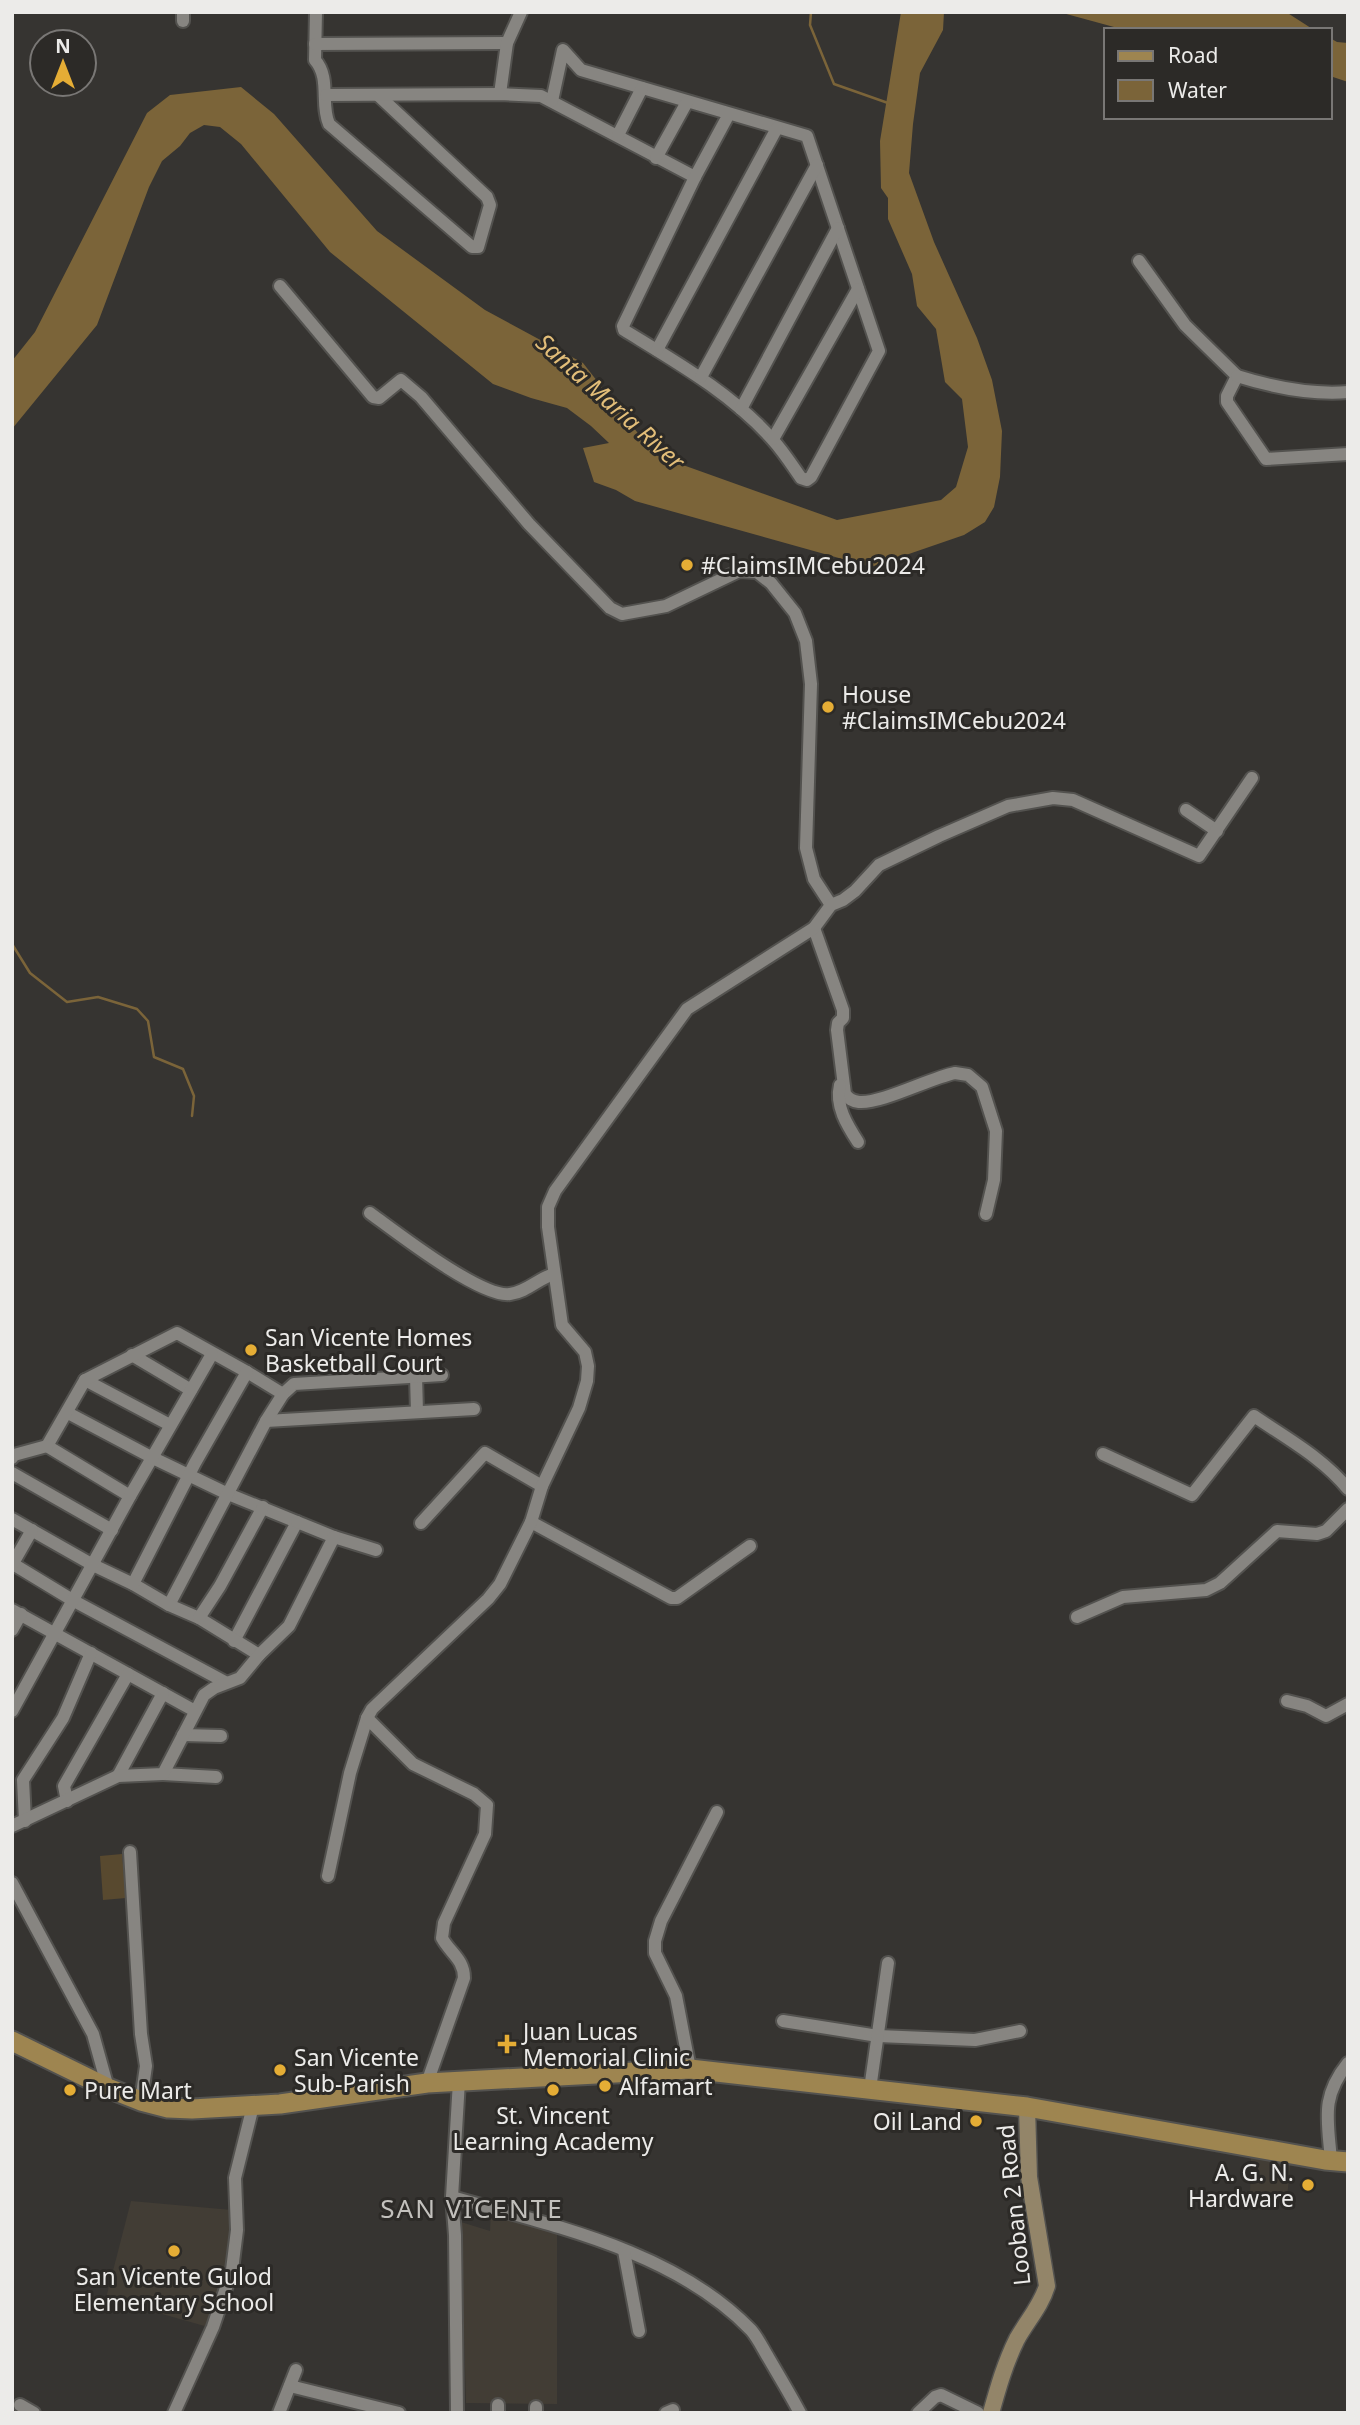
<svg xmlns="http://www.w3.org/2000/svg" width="1360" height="2425" viewBox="0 0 1360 2425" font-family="'Noto Sans',sans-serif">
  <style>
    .built { fill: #423d35 }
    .green { fill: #58492f }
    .water { fill: #7b6439 }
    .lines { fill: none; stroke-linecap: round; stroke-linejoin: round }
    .stream { stroke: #7b6439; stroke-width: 2.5 }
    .street-casing { stroke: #53524f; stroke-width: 16 }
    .secondary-casing { stroke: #53524f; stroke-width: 19 }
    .primary-casing { stroke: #53524f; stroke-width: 23 }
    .street { stroke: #878581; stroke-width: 12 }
    .secondary { stroke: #938569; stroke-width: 16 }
    .primary { stroke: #9e8550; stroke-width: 19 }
    .poi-dot { fill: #e5ad35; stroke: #2c2a27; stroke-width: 2.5 }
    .labels { text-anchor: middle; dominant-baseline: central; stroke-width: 6; stroke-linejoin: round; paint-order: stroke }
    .poi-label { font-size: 23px; fill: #ecebe9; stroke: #2c2a27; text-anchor: start }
    .street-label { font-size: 23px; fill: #ecebe9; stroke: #2c2a27 }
    .water-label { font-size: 24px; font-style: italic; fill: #e3be79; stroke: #2c2a27 }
    .quarter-label { font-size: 26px; letter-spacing: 2px; fill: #c3c1bd; stroke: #2c2a27 }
  </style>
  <rect width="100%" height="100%" fill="#363431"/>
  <!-- built -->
  <g class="built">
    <polygon points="1251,2149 1291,2157 1287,2198 1250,2196"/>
    <polygon points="131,2201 232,2210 233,2230 228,2272 208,2327 106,2298"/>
    <polygon points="491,2210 557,2229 557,2404 466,2403 461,2222 490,2231"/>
  </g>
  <!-- green -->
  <polygon class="green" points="122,1854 126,1898 103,1900 100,1856"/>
  <!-- water -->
  <g class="water">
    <polygon points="901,12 944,12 943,30 920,73 913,124 909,173 934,242 977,338 992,380 1002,431 1000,477 994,507 985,522 964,535 871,567 635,501 616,490 594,482 583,448 609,443 591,426 567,408 531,398 493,384 330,252 241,144 220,127 204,125 190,133 180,146 162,161 149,187 97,325 12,429 12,361 35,332 147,113 170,95 241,87 274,114 377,231 485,310 583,363 655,455 837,520 941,500 956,487 968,447 962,399 945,382 936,329 917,306 912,274 888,219 888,198 881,188 880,141"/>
    <polygon points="1059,12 1286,12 1314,30 1125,30"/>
    <polygon points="1330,38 1337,42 1348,43 1348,82 1330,76"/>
  </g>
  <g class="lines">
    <!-- stream -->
    <g class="stream">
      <polyline points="811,12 810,25 834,84 888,103"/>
      <polyline points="12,944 30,973 67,1002 98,997 137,1009 148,1021 154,1057 183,1069 194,1096 192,1116"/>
    </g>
    <defs>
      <g id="street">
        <polyline points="183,12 183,21"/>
        <path d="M 316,12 L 315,60 C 331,78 320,104 329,124 L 472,247 L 478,247 L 490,205 L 487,197 L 378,95"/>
        <polyline points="315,44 507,43"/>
        <polyline points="500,94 507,43 521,12"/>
        <polyline points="326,95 500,94 541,96 695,177"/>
        <path d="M 552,101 L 563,50 L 581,70 L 807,136 L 879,351 L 811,477 L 807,480 L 801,478 C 792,465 783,451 772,439 C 731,393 676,362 624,330 L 623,326 L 695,177 L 729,114"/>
        <polyline points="618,135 642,88"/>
        <polyline points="656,158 687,102"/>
        <polyline points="1139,261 1185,325 1237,376 1227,396 1227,402 1266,459 1348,454"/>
        <polyline points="280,286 373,397 379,398 401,380 421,397 529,524 610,608 622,614 666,606 739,571 757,572 771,583 795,613 806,641 811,684 806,848 814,879 831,905"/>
        <polyline points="657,350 777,128"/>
        <path d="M 1237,376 C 1272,387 1311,395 1348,392"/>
        <polyline points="701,377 817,165"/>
        <polyline points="741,409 838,228"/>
        <polyline points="773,439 858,289"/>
        <polyline points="1186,810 1217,831"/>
        <path d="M 814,928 L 843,1010 L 843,1018 L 838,1023 L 837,1030 L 845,1094 C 849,1099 852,1101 859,1102 C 881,1104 930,1078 955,1073 L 968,1075 L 982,1087 L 996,1131 L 994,1180 L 986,1214"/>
        <path d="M 840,1085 C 835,1106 847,1125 858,1142"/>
        <path d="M 370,1213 C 396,1232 481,1298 510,1294 C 527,1292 539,1278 554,1274"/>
        <polyline points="132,1355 191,1390"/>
        <polyline points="416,1376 417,1412"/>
        <polyline points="85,1380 170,1425"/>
        <polyline points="283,1394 294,1384 442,1375"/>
        <polyline points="68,1413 153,1458 228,1494 297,1522 234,1641"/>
        <polyline points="266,1421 474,1409"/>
        <polyline points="47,1446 130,1496"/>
        <path d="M 1103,1454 L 1192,1495 L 1254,1416 C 1286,1438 1323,1458 1348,1489"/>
        <polyline points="12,1458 14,1455 47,1446 85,1380 177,1333 247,1372 283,1394 266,1421 169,1605"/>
        <polyline points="12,1473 112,1530"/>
        <polyline points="12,1519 93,1565 133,1584 169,1605 199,1618 259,1655"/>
        <polyline points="297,1522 334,1537 376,1550"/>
        <polyline points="531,1522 671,1598 677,1598 750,1546"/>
        <polyline points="421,1523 485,1453 542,1486"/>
        <polyline points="13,1564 74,1601 225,1682"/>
        <polyline points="12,1565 32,1530"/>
        <polyline points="133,1584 195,1463 247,1372"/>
        <polyline points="12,1610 195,1711"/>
        <polyline points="1077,1617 1123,1597 1206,1590 1220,1583 1277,1531 1317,1534 1326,1531 1348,1509"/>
        <polyline points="199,1618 220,1586 263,1507"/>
        <polyline points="12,1630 21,1614"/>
        <polyline points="1287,1701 1307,1706 1326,1716 1348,1704"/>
        <polyline points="12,1711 130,1496 212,1354"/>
        <polyline points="183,1735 221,1736"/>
        <polyline points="163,1774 216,1777"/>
        <polyline points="118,1776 163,1693"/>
        <polyline points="67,1801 64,1786 128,1674"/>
        <polyline points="25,1821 23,1780 63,1718 91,1653"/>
        <polyline points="12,1826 118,1776 163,1774 204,1695 214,1688 240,1678 259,1655 289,1626 334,1537"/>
        <polyline points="130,1852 141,2034 146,2066 141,2101"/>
        <polyline points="328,1876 350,1773 367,1718"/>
        <polyline points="12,1883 93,2034 108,2088"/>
        <polyline points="783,2021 878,2036 975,2040 1020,2031"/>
        <polyline points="690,2069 676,1996 655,1953 655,1941 661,1921 717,1812"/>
        <path d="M 427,2083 L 464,1978 C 464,1959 450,1953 442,1938 L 444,1923 L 485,1834 L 487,1805 L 474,1794 L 413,1764 L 367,1718 L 372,1709 L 488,1599 L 500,1584 L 531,1522 L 542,1486 L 579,1408 L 587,1381 L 588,1366 L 585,1352 L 562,1325 L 548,1227 L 548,1207 L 555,1191 L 687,1009 L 814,928 L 831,905 L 843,900 L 855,891 L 879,865 L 939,836 L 1008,806 L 1053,798 L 1073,800 L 1199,856 L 1252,778"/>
        <polyline points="870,2089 888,1963"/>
        <path d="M 1331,2161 C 1328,2120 1320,2098 1348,2063"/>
        <path d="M 452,2197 C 554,2226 675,2251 751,2330 C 758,2338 763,2349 768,2357 C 779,2376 790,2394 800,2413"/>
        <polyline points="624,2251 639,2331"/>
        <polyline points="290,2386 399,2413"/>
        <polyline points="20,2405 34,2413"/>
        <polyline points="536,2407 536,2413"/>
        <polyline points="174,2413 213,2327 232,2270 237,2230 235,2178 253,2106"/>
        <polyline points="279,2413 296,2370"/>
        <polyline points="457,2413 455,2235 452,2197 459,2081"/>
        <polyline points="498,2413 498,2405"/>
        <polyline points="666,2413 673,2410"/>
        <polyline points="918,2413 935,2397 941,2395 978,2413"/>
      </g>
      <path id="secondary" d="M 991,2413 C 998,2388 1005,2363 1017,2339 C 1027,2321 1041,2306 1047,2286 L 1029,2177 L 1027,2107"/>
      <polyline id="primary" points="12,2041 108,2088 141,2101 168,2108 192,2109 280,2104 427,2083 690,2069 1027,2107 1325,2160 1348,2162"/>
    </defs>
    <!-- street casing -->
    <use href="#street" class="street-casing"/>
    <!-- secondary casing -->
    <use href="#secondary" class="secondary-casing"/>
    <!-- primary casing -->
    <use href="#primary" class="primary-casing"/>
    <!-- street -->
    <use href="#street" class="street"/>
    <!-- secondary -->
    <use href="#secondary" class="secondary"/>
    <!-- primary -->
    <use href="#primary" class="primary"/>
  </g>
  <!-- markers -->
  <g class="poi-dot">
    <circle cx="687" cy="565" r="7"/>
    <circle cx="828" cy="707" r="7"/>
    <circle cx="251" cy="1350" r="7"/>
    <path d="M503.5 2033.5h7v7h7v7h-7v7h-7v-7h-7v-7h7z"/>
    <circle cx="280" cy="2070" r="7"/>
    <circle cx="605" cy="2086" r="7"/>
    <circle cx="70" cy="2090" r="7"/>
    <circle cx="553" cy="2090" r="7"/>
    <circle cx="976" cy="2121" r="7"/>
    <circle cx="1308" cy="2185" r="7"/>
    <circle cx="174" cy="2251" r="7"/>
  </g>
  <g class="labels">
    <!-- poi labels -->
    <g class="poi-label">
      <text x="701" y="565">#ClaimsIMCebu2024</text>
      <text x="842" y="694">House<tspan x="842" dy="26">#ClaimsIMCebu2024</tspan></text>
      <text x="265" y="1337">San Vicente Homes<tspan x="265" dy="26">Basketball Court</tspan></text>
      <text x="523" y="2031">Juan Lucas<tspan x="523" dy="26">Memorial Clinic</tspan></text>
      <text x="294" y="2057">San Vicente<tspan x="294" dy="26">Sub-Parish</tspan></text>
      <text x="619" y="2086">Alfamart</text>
      <text x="84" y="2090">Pure Mart</text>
      <text x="553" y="2115" text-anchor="middle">St. Vincent<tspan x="553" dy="26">Learning Academy</tspan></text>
      <text x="962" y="2121" text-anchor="end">Oil Land</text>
      <text x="1294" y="2172" text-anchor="end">A. G. N.<tspan x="1294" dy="26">Hardware</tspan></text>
      <text x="174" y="2276" text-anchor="middle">San Vicente Gulod<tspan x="174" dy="26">Elementary School</tspan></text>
    </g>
    <!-- street labels -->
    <g class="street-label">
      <text transform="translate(1013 2205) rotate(-96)">Looban 2 Road</text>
    </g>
    <!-- water labels -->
    <g class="water-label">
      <text transform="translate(611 401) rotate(42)">Santa Maria River</text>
    </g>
    <!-- quarter labels -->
    <g class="quarter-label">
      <text x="472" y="2208">SAN VICENTE</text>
    </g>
  </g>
  <!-- border -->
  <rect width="1360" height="2425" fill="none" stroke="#ecebe9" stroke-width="28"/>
  <!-- legend -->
  <rect x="1104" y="28" width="228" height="91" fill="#2c2a27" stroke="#797775" stroke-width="2"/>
  <rect x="1118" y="51" width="35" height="10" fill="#9e8550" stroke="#797775" stroke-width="2"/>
  <text x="1168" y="63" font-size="21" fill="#ecebe9">Road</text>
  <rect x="1118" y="80" width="35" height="21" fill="#7b6439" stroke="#797775" stroke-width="2"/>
  <text x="1168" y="98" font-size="21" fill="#ecebe9">Water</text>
  <!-- north arrow -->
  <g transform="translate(63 63)"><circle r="33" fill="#2c2a27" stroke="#797775" stroke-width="2"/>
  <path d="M0-5L12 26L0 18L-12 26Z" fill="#e5ad35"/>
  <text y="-10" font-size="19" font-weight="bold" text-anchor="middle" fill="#ecebe9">N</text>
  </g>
</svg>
